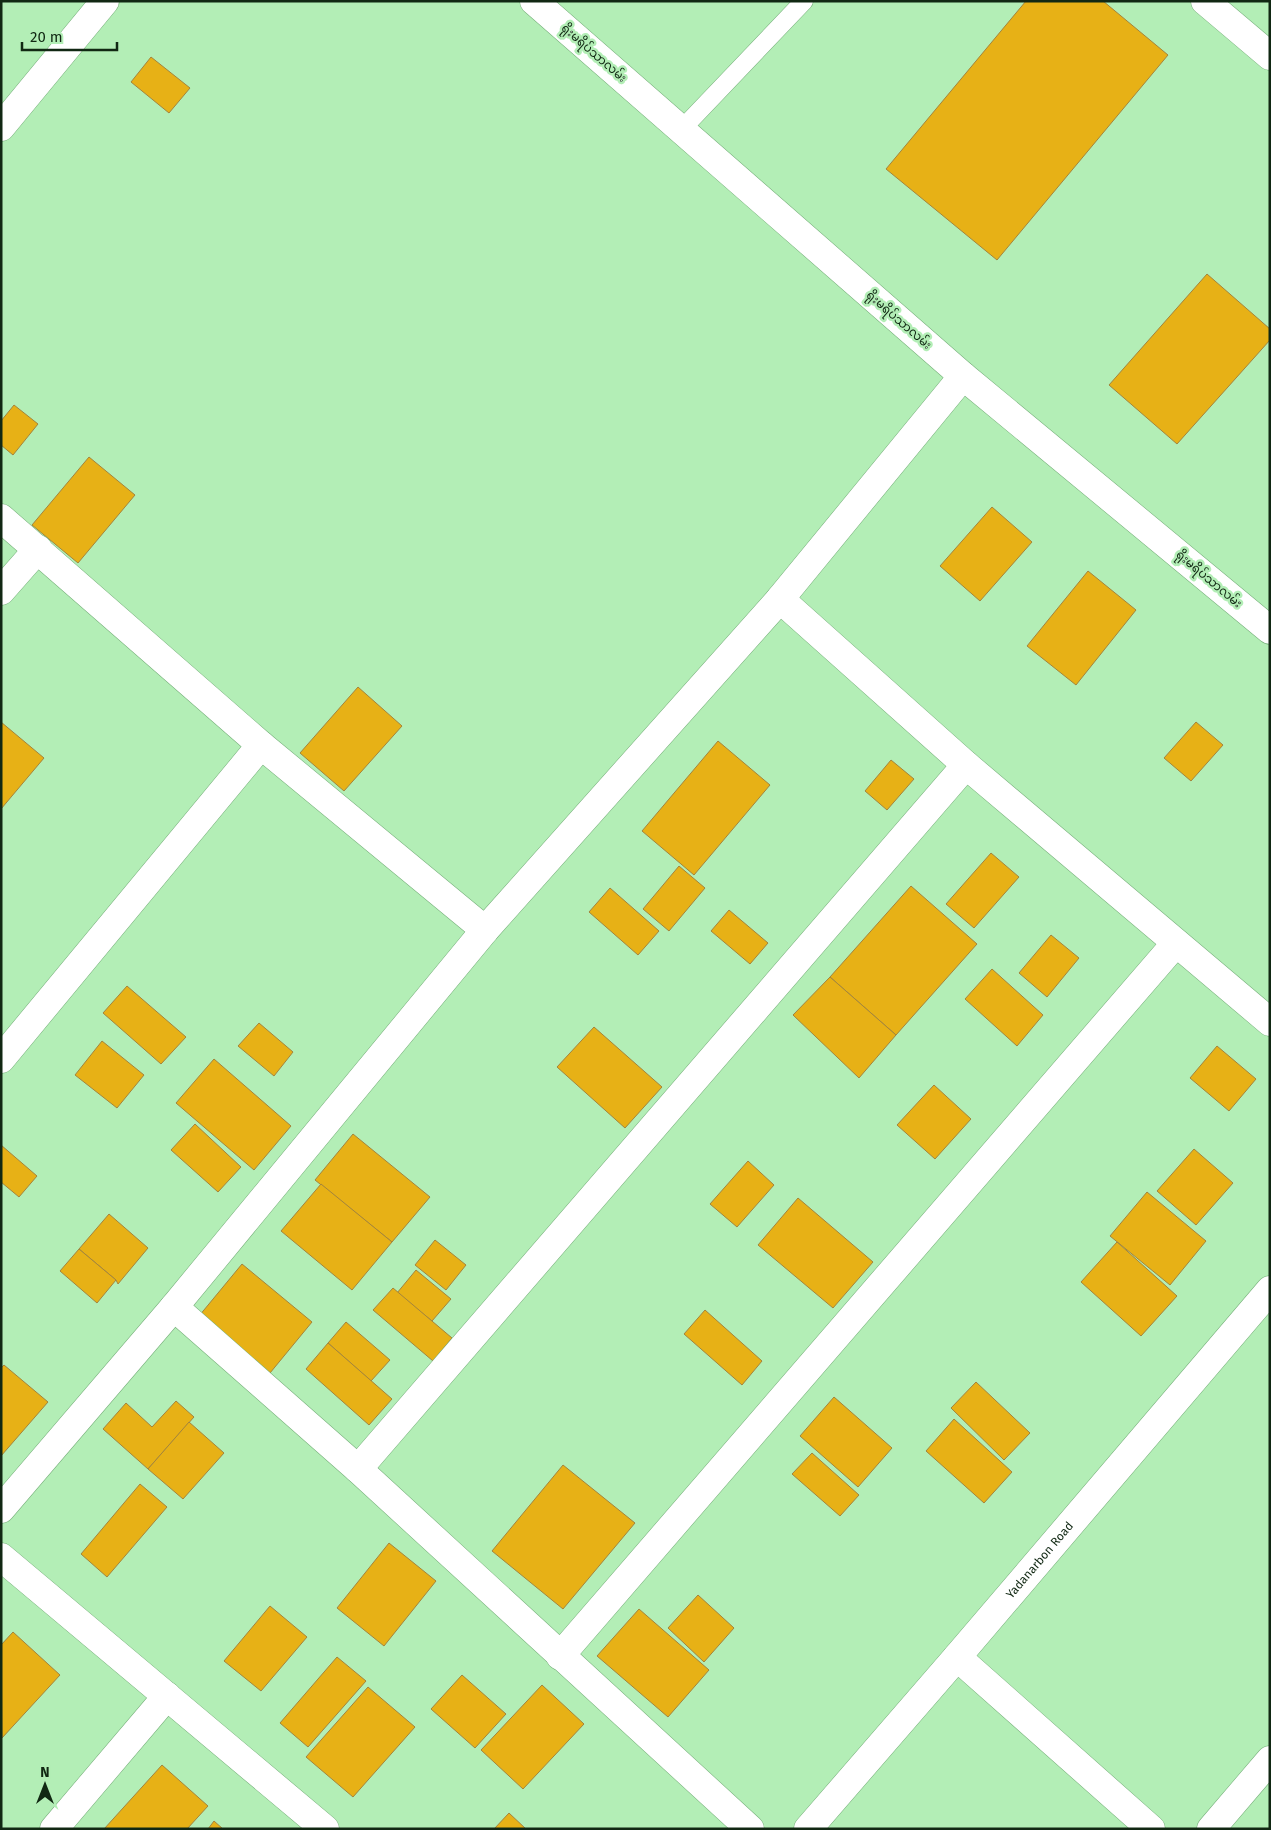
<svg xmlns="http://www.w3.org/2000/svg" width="1271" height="1830" viewBox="0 0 1271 1830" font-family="'Fira Sans','Noto Sans Myanmar',sans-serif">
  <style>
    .building { fill: #e7b116; stroke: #a3843d }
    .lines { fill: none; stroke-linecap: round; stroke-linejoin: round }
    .lane-casing { stroke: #76af7a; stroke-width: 19 }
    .street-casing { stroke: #76af7a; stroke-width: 29 }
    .secondary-casing { stroke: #76af7a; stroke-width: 29 }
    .lane { stroke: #fff; stroke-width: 18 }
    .street { stroke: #fff; stroke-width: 28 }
    .secondary { stroke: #fff; stroke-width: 28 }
    .labels { text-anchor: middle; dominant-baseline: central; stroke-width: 5; stroke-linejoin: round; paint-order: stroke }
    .street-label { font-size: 12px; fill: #112813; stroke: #b3eeb6 }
  </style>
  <rect width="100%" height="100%" fill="#b3eeb6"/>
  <!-- building -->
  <g class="building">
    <polygon points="1026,1 1103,1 1168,55 997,260 886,169"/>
    <polygon points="151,57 190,88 169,113 131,82"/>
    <polygon points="1207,274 1270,329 1270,340 1177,444 1109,385"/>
    <polygon points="14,405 38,424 13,455 1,445 1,421"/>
    <polygon points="89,457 135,495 78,563 32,525"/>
    <polygon points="992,507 1032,542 980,601 940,566"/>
    <polygon points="1088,571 1136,610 1076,685 1027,646"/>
    <polygon points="358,687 402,726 344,791 300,753"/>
    <polygon points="1,722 44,758 1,809"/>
    <polygon points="1196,722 1223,745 1191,781 1164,758"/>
    <polygon points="718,741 770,785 694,875 642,831"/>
    <polygon points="891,760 914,779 887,810 865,791"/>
    <polygon points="991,853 1019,877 974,928 946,904"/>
    <polygon points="679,866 705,888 669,931 643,909"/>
    <polygon points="911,886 977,944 896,1035 830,977"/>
    <polygon points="610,888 659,931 638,955 589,912"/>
    <polygon points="729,910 768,943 750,964 711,931"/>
    <polygon points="1051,935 1079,958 1047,997 1019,973"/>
    <polygon points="992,969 1043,1015 1017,1046 965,999"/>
    <polygon points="830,977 896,1035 859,1078 793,1015"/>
    <polygon points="127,986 186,1037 161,1064 103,1013"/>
    <polygon points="259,1023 293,1052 274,1076 238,1046"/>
    <polygon points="594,1027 662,1087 625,1128 557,1067"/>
    <polygon points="102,1041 144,1075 117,1108 75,1075"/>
    <polygon points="1217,1046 1256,1079 1229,1111 1190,1078"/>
    <polygon points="214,1059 291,1126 254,1170 176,1103"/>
    <polygon points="934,1085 971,1119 935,1159 897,1125"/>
    <polygon points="195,1124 241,1167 218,1192 171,1150"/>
    <polygon points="353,1134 430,1197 392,1242 315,1180"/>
    <polygon points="1,1145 37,1176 19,1197 1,1182"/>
    <polygon points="1194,1149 1233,1183 1196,1225 1157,1191"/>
    <polygon points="748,1161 774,1185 737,1227 710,1204"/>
    <polygon points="321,1184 392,1242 352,1290 281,1231"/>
    <polygon points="1147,1192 1206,1241 1170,1285 1110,1236"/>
    <polygon points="798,1198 873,1262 833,1308 758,1245"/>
    <polygon points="109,1214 148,1248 118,1284 116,1280 79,1249"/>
    <polygon points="435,1240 466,1265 446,1290 415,1265"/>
    <polygon points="1117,1242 1177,1296 1141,1336 1081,1282"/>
    <polygon points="79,1249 116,1280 97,1303 60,1271"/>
    <polygon points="242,1264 312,1322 270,1373 199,1316"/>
    <polygon points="416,1270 451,1299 432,1321 397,1293"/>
    <polygon points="393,1288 452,1338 433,1361 373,1310"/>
    <polygon points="705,1310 762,1361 742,1385 684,1334"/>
    <polygon points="346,1322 390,1360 371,1381 328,1343"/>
    <polygon points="328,1343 392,1399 369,1425 306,1369"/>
    <polygon points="4,1365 48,1402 1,1456 1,1368"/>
    <polygon points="976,1382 1030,1433 1004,1460 951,1408"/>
    <polygon points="834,1397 892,1448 858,1487 800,1436"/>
    <polygon points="176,1401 194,1417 148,1469 103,1429 126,1403 152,1427"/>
    <polygon points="954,1419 1012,1472 984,1503 926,1451"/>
    <polygon points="189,1422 224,1453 183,1499 148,1469"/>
    <polygon points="812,1453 859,1495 840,1516 792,1474"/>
    <polygon points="563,1465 635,1523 563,1609 492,1551"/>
    <polygon points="140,1484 167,1507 107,1577 81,1554"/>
    <polygon points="389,1543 436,1581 384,1646 337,1608"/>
    <polygon points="698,1595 734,1628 704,1662 668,1628"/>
    <polygon points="270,1606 307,1637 261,1691 224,1661"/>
    <polygon points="639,1609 709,1670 668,1717 597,1656"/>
    <polygon points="13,1632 60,1675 2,1738 1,1645"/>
    <polygon points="337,1657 366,1681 308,1747 280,1723"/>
    <polygon points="462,1675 506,1714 475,1748 431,1709"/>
    <polygon points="542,1685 584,1724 523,1789 481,1750"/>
    <polygon points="368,1687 415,1727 353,1797 306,1757"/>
    <polygon points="162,1765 208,1806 187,1829 104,1829"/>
    <polygon points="509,1813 526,1829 494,1829"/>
    <polygon points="214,1821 223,1829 208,1829"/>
  </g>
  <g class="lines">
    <defs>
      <polyline id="lane" points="681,130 804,1"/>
      <g id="street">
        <polyline points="1205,1 1270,56"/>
        <polyline points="1,127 105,1"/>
        <polyline points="1,518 261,745 485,930"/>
        <polyline points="1,591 38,549"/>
        <polyline points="780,599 966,765 1270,1022"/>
        <polyline points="1,1059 261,745"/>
        <polyline points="174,1307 358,1469 750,1829"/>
        <polyline points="358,1469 966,765"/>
        <polyline points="1,1509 174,1307 485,930 780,599 963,376"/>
        <polyline points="1,1557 325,1829"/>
        <polyline points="560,1656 1176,943"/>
        <polyline points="957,1657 1151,1829"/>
        <polyline points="54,1829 167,1696"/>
        <polyline points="1211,1829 1270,1760"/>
      </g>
      <g id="secondary">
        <polyline points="534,1 963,376 1270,630"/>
        <path id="s1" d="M 808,1829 L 957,1657 L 1270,1290"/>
      </g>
    </defs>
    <!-- lane casing -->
    <use href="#lane" class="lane-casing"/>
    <!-- street casing -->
    <use href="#street" class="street-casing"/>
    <!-- secondary casing -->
    <use href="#secondary" class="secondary-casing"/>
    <!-- lane -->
    <use href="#lane" class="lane"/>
    <!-- street -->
    <use href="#street" class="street"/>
    <!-- secondary -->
    <use href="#secondary" class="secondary"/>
  </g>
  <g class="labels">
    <!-- street labels -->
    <g class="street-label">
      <text transform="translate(594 53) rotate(41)">ရိုးမရိပ်သာလမ်း</text>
      <text transform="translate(899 320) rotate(41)">ရိုးမရိပ်သာလမ်း</text>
      <text transform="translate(1209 579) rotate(40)">ရိုးမရိပ်သာလမ်း</text>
      <text stroke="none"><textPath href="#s1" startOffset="355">Yadanarbon Road</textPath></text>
    </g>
  </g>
  <!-- border -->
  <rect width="1271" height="1830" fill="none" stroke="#112813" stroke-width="5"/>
  <!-- north arrow -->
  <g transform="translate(45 1785)" stroke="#b3eeb6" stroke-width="4" paint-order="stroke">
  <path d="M0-4L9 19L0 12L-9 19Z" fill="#112813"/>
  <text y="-8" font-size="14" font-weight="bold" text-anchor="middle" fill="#112813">N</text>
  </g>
  <!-- scale -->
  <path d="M22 42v8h95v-8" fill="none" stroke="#112813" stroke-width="2.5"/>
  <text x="30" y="42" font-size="15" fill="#112813" stroke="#b3eeb6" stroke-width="4" paint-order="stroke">20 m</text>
</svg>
